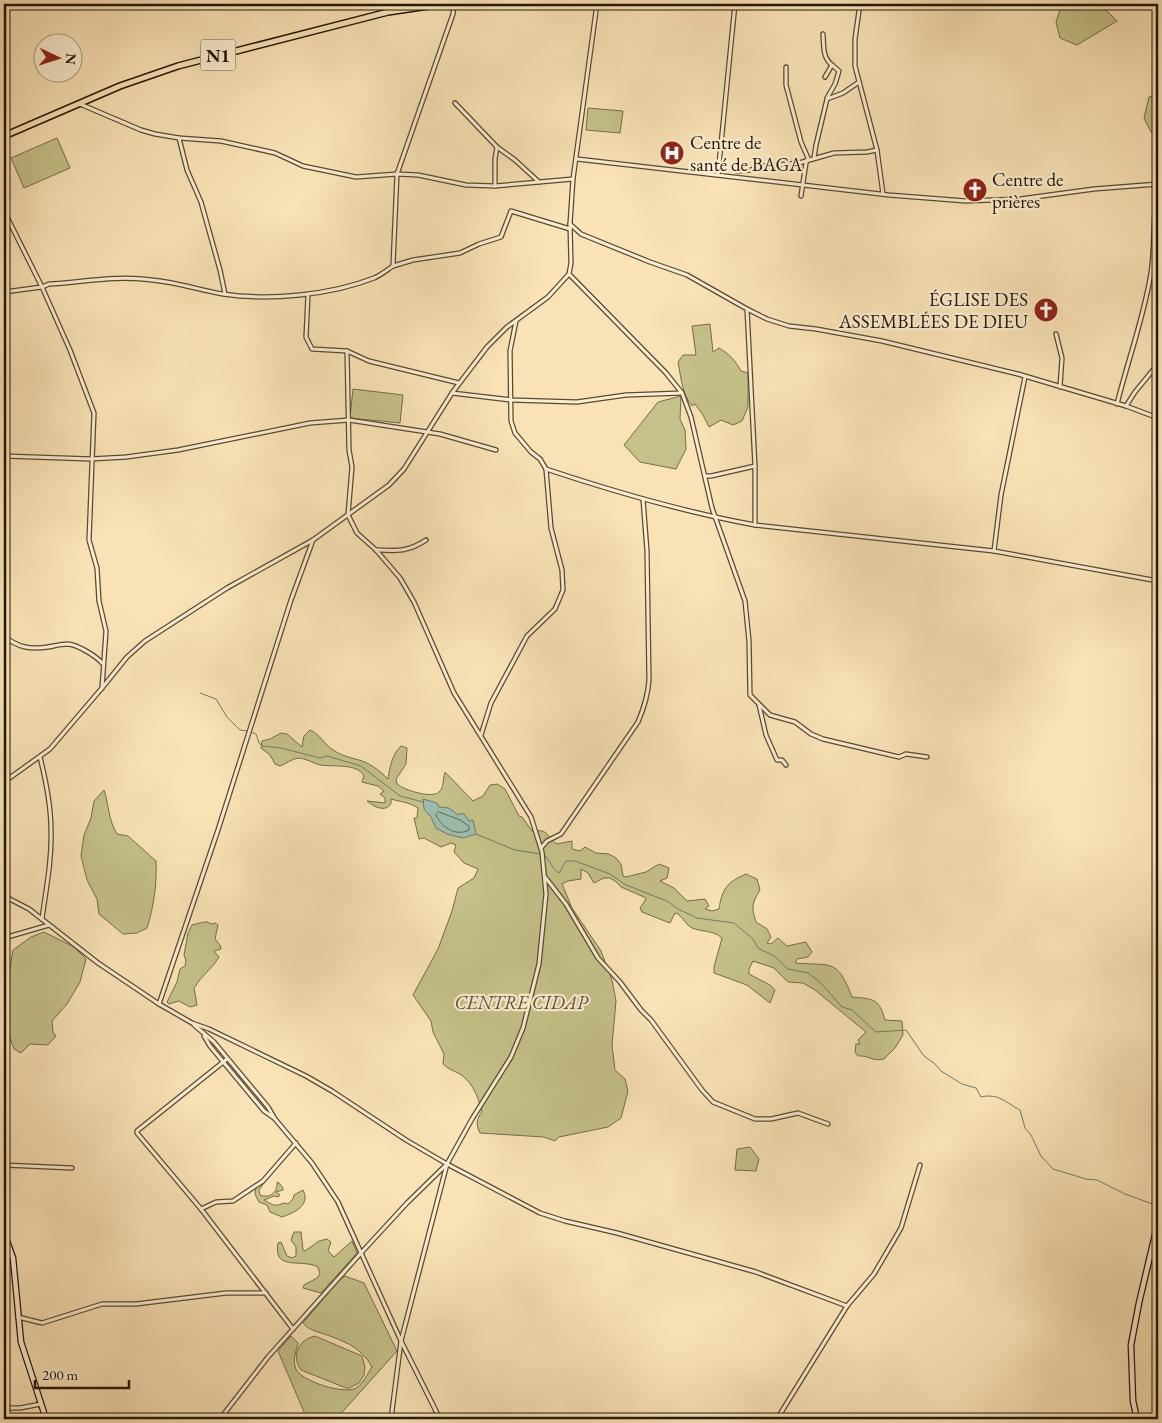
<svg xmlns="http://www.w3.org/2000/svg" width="1162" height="1423" viewBox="0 0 1162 1423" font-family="'EB Garamond',serif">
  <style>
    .green { fill: #c5c189; stroke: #746c48 }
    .water { fill: #9ebeae; stroke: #6d7b6c }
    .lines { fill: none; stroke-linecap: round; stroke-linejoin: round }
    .shore { stroke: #606a5b; stroke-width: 1 }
    .stream { stroke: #6d7b6c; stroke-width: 1 }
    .minor-casing { stroke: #584934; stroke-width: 5.5 }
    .secondary-casing { stroke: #231608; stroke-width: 7 }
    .trunk-casing { stroke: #231608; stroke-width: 8 }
    .minor { stroke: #fbedd0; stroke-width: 3 }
    .secondary { stroke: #fbedd0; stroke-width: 4.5 }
    .trunk { stroke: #f9e3b6; stroke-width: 5 }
    .labels { text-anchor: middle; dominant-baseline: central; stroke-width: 4.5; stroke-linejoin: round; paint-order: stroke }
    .shield { fill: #fbedd0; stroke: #645644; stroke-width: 1 }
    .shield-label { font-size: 18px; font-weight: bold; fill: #231608 }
    .poi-label { font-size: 19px; fill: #231608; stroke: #fbedd0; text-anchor: start }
    .park-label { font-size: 19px; font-style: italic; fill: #5c5235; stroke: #fbedd0 }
  </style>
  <rect width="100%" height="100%" fill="#f9e3b6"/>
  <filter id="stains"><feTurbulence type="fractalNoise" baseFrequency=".004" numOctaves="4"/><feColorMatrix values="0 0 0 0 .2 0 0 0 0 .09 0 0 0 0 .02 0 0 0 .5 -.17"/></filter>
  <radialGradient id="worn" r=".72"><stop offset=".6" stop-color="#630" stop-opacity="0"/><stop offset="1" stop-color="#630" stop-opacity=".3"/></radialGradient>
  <!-- green -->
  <g class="green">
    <polygon points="1062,4 1103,4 1101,5 1117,21 1077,45 1060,38 1056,22"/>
    <polygon points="1158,94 1158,135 1151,132 1144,118 1149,97"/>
    <polygon points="588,108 623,111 620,133 586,130"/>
    <polygon points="57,138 70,168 24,188 11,158"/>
    <path d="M 710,324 L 713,352 L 719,348 C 729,354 735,360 741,371 L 748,373 L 748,407 L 742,421 L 733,425 L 721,420 L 709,427 L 703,415 L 695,404 L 692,406 C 682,394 681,377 678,362 L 683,355 L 696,355 L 692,326 Z"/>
    <polygon points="353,389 403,395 400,423 350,418"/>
    <polygon points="681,396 680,419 685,430 686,449 676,469 640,462 624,445 658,402"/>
    <path d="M 310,730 C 320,734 325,745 333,750 C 343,756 348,757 359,760 C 370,763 380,771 388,779 C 390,766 392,755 401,746 L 407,748 L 406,764 L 396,779 L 397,784 C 404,790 432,799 439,792 C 444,788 443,778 445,772 L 473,801 L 483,796 L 490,785 L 497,784 L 505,789 L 519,816 L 522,817 L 532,831 C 549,829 545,835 557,844 L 572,841 L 572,849 L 580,851 L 585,847 L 596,853 L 609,854 L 616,858 L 621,864 L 623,876 L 626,877 L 646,872 L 659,864 L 669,868 L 667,878 L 660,881 L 674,888 L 687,901 L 705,899 L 709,906 L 705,909 L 712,911 L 719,909 C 722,889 727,882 746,874 L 757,879 L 760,890 C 752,903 751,907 756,922 L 767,929 L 771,937 L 767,943 L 771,944 L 778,938 L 787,946 L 806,942 L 812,952 L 808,957 L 797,959 L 795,963 C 832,966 837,958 852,997 C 873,999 879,998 885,1020 L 902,1021 L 903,1035 L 895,1048 L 884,1059 C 872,1062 869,1055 858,1056 L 855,1052 L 856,1044 L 860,1044 L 858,1040 L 866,1032 L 815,990 L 803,983 L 788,982 L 774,968 L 753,961 L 749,969 L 749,974 L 770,985 L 775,990 L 770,1003 L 747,985 L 714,973 L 714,967 L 722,938 C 713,930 702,932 692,928 C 686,925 683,918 678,914 L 675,913 L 670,923 L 642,912 L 640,908 L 646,899 L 644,897 L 621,887 L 615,881 L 610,878 L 604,878 L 594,883 L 588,873 L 581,869 L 581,879 L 568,881 L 562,884 L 572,908 L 601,951 L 612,980 L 616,1001 L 612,1045 L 615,1070 L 625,1079 L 628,1091 L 621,1118 L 608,1127 L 559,1137 L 555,1141 L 544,1137 L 480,1133 C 476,1125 476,1119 482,1112 C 479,1100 475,1088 466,1079 C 460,1072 450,1071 443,1064 L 444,1054 L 433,1032 L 431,1021 L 413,995 L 438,949 L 452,911 L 458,888 L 474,878 L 478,869 L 464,863 L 454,852 L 456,845 L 451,843 L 441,847 L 424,838 L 419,839 L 414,818 L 417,818 L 418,808 C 409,802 401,802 391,799 L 391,803 C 386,813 374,807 367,801 L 385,803 L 385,798 L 380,794 L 384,791 L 378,786 L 362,782 L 364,776 C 358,763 332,767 320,765 C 313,763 305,758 298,758 C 292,759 285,764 280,766 L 275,764 L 270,755 L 261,748 L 262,741 L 270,739 L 281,733 L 287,734 L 302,747 L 304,736 Z"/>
    <path d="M 104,790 C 109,805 108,819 117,834 L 128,836 L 156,861 C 157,883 154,906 147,928 L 137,933 L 123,934 L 99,914 L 97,899 L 87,880 L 81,856 L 84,835 L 91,818 L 94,801 Z"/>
    <path d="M 204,922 L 208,922 L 211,924 L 215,923 L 218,925 L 215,939 L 220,945 L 221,949 L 214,951 L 219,957 C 212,969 201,976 194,988 L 197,1005 L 190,1007 L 179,1001 L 169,1004 L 167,1002 L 177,982 L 180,969 L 185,966 L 186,961 L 184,955 L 188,933 L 192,925 Z"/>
    <path d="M 44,932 L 74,947 L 86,959 L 80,982 L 67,1004 L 52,1021 L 53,1032 L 56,1036 L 48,1045 L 30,1044 L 21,1053 L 14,1049 C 1,1019 8,981 13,950 L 31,937 Z"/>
    <polygon points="750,1147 759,1159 756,1171 735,1170 737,1149"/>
    <path d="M 277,1182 L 279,1183 L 283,1188 L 283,1190 L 276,1192 L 280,1195 L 278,1197 L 274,1196 L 264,1200 C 268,1202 273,1206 278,1205 C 283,1204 283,1202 288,1204 L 293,1199 L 294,1195 L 303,1190 C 311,1205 294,1213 282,1217 L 270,1212 L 267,1205 L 259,1202 L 255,1194 L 256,1188 L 262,1183 L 264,1183 L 259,1190 L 260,1195 C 270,1199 278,1192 277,1182 Z"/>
    <path d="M 294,1232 L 301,1232 L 303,1250 L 305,1251 L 319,1241 L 327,1239 L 331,1242 L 328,1251 L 334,1257 L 352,1241 L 357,1253 L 321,1293 L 303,1288 L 304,1285 L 317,1278 L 320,1274 L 318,1267 C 301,1258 273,1272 278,1243 L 281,1242 L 287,1256 L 292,1258 L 296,1256 L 296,1247 L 291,1240 Z"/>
    <path d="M 345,1276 L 364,1283 L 397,1351 L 336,1419 L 307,1419 L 278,1351 L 291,1336 L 298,1343 C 296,1352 292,1360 296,1369 C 301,1381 344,1395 356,1388 C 364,1383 367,1374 372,1367 C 361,1347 344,1341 324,1334 C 315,1331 309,1330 303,1323 L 339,1280 Z"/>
    <path d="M 315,1336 L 362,1356 L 365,1367 L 364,1375 L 359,1383 L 349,1388 L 346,1388 L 301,1370 C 291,1356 298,1340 315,1336 Z"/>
  </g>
  <!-- water -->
  <polygon class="water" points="423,799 437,803 439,807 449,808 458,815 463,813 469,821 473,820 476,834 463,838 447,834 436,828 431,817 424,809"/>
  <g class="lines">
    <!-- shore -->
    <path class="shore" d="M 439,812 L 460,820 L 469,826 L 469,830 C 456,837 441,827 436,815 Z"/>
    <!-- stream -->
    <g class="stream">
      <polyline points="200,693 216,699 227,717 240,730 247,731"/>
      <polyline points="251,732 256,734 259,743 263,746 281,748 320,758 327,756 361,766 400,796 423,802"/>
      <polyline points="476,834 515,850 541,854"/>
      <path d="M 544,855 C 551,860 551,869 559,873 L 566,861 L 575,861 L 610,874 L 626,885 L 667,901 L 678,909 L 697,918 L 734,923 L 753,939 L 758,948 L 774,956 L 788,969 L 808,973 L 821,983 L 842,1007 L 852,1010 L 876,1032 L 906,1030 L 924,1056 L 935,1064 L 941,1071 L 962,1084 L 976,1088 L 981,1097 C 998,1093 1005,1102 1020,1110 L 1025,1128 L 1031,1135 L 1041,1156 L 1053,1169 L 1086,1179 L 1097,1180 L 1125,1194 L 1158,1206"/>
    </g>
    <defs>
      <g id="minor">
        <polyline points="860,4 855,39 855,66 877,150 883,194"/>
        <path d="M 823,34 C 824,45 822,57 832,65"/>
        <polyline points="786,67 786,85 801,142 808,158 806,163 801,196"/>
        <polyline points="825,77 832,65 839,71 835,84 827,98"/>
        <polyline points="455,103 497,147 515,160 539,182"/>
        <polyline points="80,104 141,130 155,134 179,138 221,141 275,153 303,166 356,177 397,174 418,175 466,185 495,186 573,179"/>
        <polyline points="179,138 187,170 201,202 220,270 225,294"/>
        <polyline points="814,158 816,145 827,99 843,93 859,82"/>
        <polyline points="577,159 889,195 966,201 1020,199 1094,189 1158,184"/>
        <polyline points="737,171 751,170 764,166 799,163 834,153 867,152 877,150"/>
        <polyline points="718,174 735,4"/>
        <polyline points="495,186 495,159 497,147"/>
        <polyline points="4,211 42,287 70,350 94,413 89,540 97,568 99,601 106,631 102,688"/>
        <polyline points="570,224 581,234 650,262 687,275 747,309 767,319 789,326 816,329 882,341 1018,374 1126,406 1158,418"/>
        <polyline points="393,266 413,260 460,253 479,244 501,237 511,211 570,229"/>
        <polyline points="569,274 666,373 682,393 691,417 712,508 745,601 749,641 750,695 770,715 795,722 811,734 823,739 899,757 906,754 927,757"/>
        <path d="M 4,292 L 42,287 L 49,284 C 83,282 119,275 152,280 C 176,282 199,290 223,294 C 269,301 331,295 374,278 C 381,275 387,270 393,266 L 397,174 L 453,14 L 454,4"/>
        <polyline points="308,295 306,337 312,349 347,351 369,361 459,383"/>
        <polyline points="747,309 755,466 755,525"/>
        <polyline points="1056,334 1062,358 1060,387"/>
        <polyline points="347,351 349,450 352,467 348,515 357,533 376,550 400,578 414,602 454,693 531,817 542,852 546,894 539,964 523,1028 511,1057 472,1119 447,1164 401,1341 391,1419"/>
        <polyline points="452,393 511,400 577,402 626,395 682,393"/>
        <path d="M 1117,404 C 1128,360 1144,317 1151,273 C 1155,245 1153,216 1157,188 L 1156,184"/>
        <polyline points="1126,406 1135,392 1158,364"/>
        <polyline points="4,456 91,459 126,457 178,450 310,423 349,420 440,434 496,450"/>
        <path d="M 546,469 C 615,492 684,512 755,525 L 994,551 L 1158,581"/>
        <polyline points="706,476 711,476 755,466"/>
        <path d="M 376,550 C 397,551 408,552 426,540"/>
        <polyline points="994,551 1001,495 1025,377"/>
        <path d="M 4,636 C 17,647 30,650 48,647 C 54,646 61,644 68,644 C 78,645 96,656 102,663"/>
        <polyline points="759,705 766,735 777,760 782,760 786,765"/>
        <polyline points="481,735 491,703 527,636 555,609 563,590 562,570 551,528 546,469 540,459 531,452 515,433 511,421 510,351 516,321"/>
        <path d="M 40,757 C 46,781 51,805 51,830 C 52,860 46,889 42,919"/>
        <polyline points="4,782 50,749 102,688 127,657 145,641 227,588 313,540 389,485 404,469 452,393 487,347 507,327 548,297 569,274 571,263 570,224 573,179 597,4"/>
        <path d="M 541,848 L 547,841 L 561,834 L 638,722 C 644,708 648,695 649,680 L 647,551 L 643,499"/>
        <polyline points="545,877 566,904 598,958 620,982 641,1010 651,1020 702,1090 713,1102 755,1119 771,1119 798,1113 828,1124"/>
        <polyline points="4,896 29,909 98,963 159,1004 192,1023 209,1029 306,1076 332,1091 406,1140 447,1164 540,1213 565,1221 617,1233 756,1272 847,1306"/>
        <polyline points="4,938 49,925"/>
        <polyline points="159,1004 218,830 291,600 313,540"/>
        <polyline points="194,1025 214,1042 268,1107 275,1119 312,1163 338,1202 401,1341 440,1419"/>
        <polyline points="204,1036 210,1046 264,1111 274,1118"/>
        <polyline points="227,1059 137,1131 137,1133 201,1209 293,1329"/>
        <polyline points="4,1165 72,1168"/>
        <polyline points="201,1209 216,1202 233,1201 263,1181 296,1143"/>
        <polyline points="18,1317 42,1323 102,1304 136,1304 226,1293 266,1293"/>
        <polyline points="4,1408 20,1408 41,1404"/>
        <polyline points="220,1419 268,1357 361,1253 407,1203 446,1165"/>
        <polyline points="777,1419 847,1306 874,1274 901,1228 920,1165"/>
      </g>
      <g id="secondary">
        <polyline points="4,1233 13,1258 21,1342 46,1419"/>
        <polyline points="1137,1419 1133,1401 1131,1345 1139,1303 1158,1222"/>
      </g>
      <polyline id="trunk" points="4,136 120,86 178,66 388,12 442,4"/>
    </defs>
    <!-- minor casing -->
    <use href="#minor" class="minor-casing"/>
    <!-- secondary casing -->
    <use href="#secondary" class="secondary-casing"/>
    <!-- trunk casing -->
    <use href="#trunk" class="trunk-casing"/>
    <!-- minor -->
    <use href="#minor" class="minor"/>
    <!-- secondary -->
    <use href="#secondary" class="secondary"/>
    <!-- trunk -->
    <use href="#trunk" class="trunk"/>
  </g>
  <!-- icons -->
  <defs>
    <symbol id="hospital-disc" viewBox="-11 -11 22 22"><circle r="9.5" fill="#8f2418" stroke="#fbedd0"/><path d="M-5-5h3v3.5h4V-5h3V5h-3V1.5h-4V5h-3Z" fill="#fff"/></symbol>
    <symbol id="church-disc" viewBox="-11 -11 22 22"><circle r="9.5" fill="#8f2418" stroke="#fbedd0"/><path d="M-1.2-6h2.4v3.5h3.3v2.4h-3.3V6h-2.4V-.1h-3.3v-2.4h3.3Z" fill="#fff"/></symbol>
  </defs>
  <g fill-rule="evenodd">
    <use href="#hospital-disc" x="658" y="139" width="28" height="28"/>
    <use href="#church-disc" x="961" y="176" width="28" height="28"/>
    <use href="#church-disc" x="1032" y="296" width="28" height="28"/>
  </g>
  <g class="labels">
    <!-- shield labels -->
    <rect class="shield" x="200.5" y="39.5" width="35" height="31" rx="4"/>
    <g class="shield-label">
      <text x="218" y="55">N1</text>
    </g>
    <!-- poi labels -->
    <g class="poi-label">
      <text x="690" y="142">Centre de<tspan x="690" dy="22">santé de BAGA</tspan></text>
      <text x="992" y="179">Centre de<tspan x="992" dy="22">prières</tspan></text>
      <text x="1028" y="299" text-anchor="end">ÉGLISE DES<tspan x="1028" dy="22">ASSEMBLÉES DE DIEU</tspan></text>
    </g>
    <!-- park labels -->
    <g class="park-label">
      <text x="521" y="1002">CENTRE CIDAP</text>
    </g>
  </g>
  <!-- margin -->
  <rect width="1162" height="1423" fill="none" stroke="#f9e3b6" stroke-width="20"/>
  <rect x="5" y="5" width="1152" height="1413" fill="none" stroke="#231608" stroke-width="2.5"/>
  <rect x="10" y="10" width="1142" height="1403" fill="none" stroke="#231608"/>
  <!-- north arrow -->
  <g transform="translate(58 58) rotate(94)"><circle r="24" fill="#fbedd0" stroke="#a59780"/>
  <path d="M0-4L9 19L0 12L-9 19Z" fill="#8f2418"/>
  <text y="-8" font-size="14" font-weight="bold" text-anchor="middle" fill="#231608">N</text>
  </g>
  <!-- scale -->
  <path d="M35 1380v8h94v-8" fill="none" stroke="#231608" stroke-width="2.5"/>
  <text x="42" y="1380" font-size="15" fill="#231608" stroke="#fbedd0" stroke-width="4" paint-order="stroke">200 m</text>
  <rect width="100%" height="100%" filter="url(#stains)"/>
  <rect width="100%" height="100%" fill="url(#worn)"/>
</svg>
